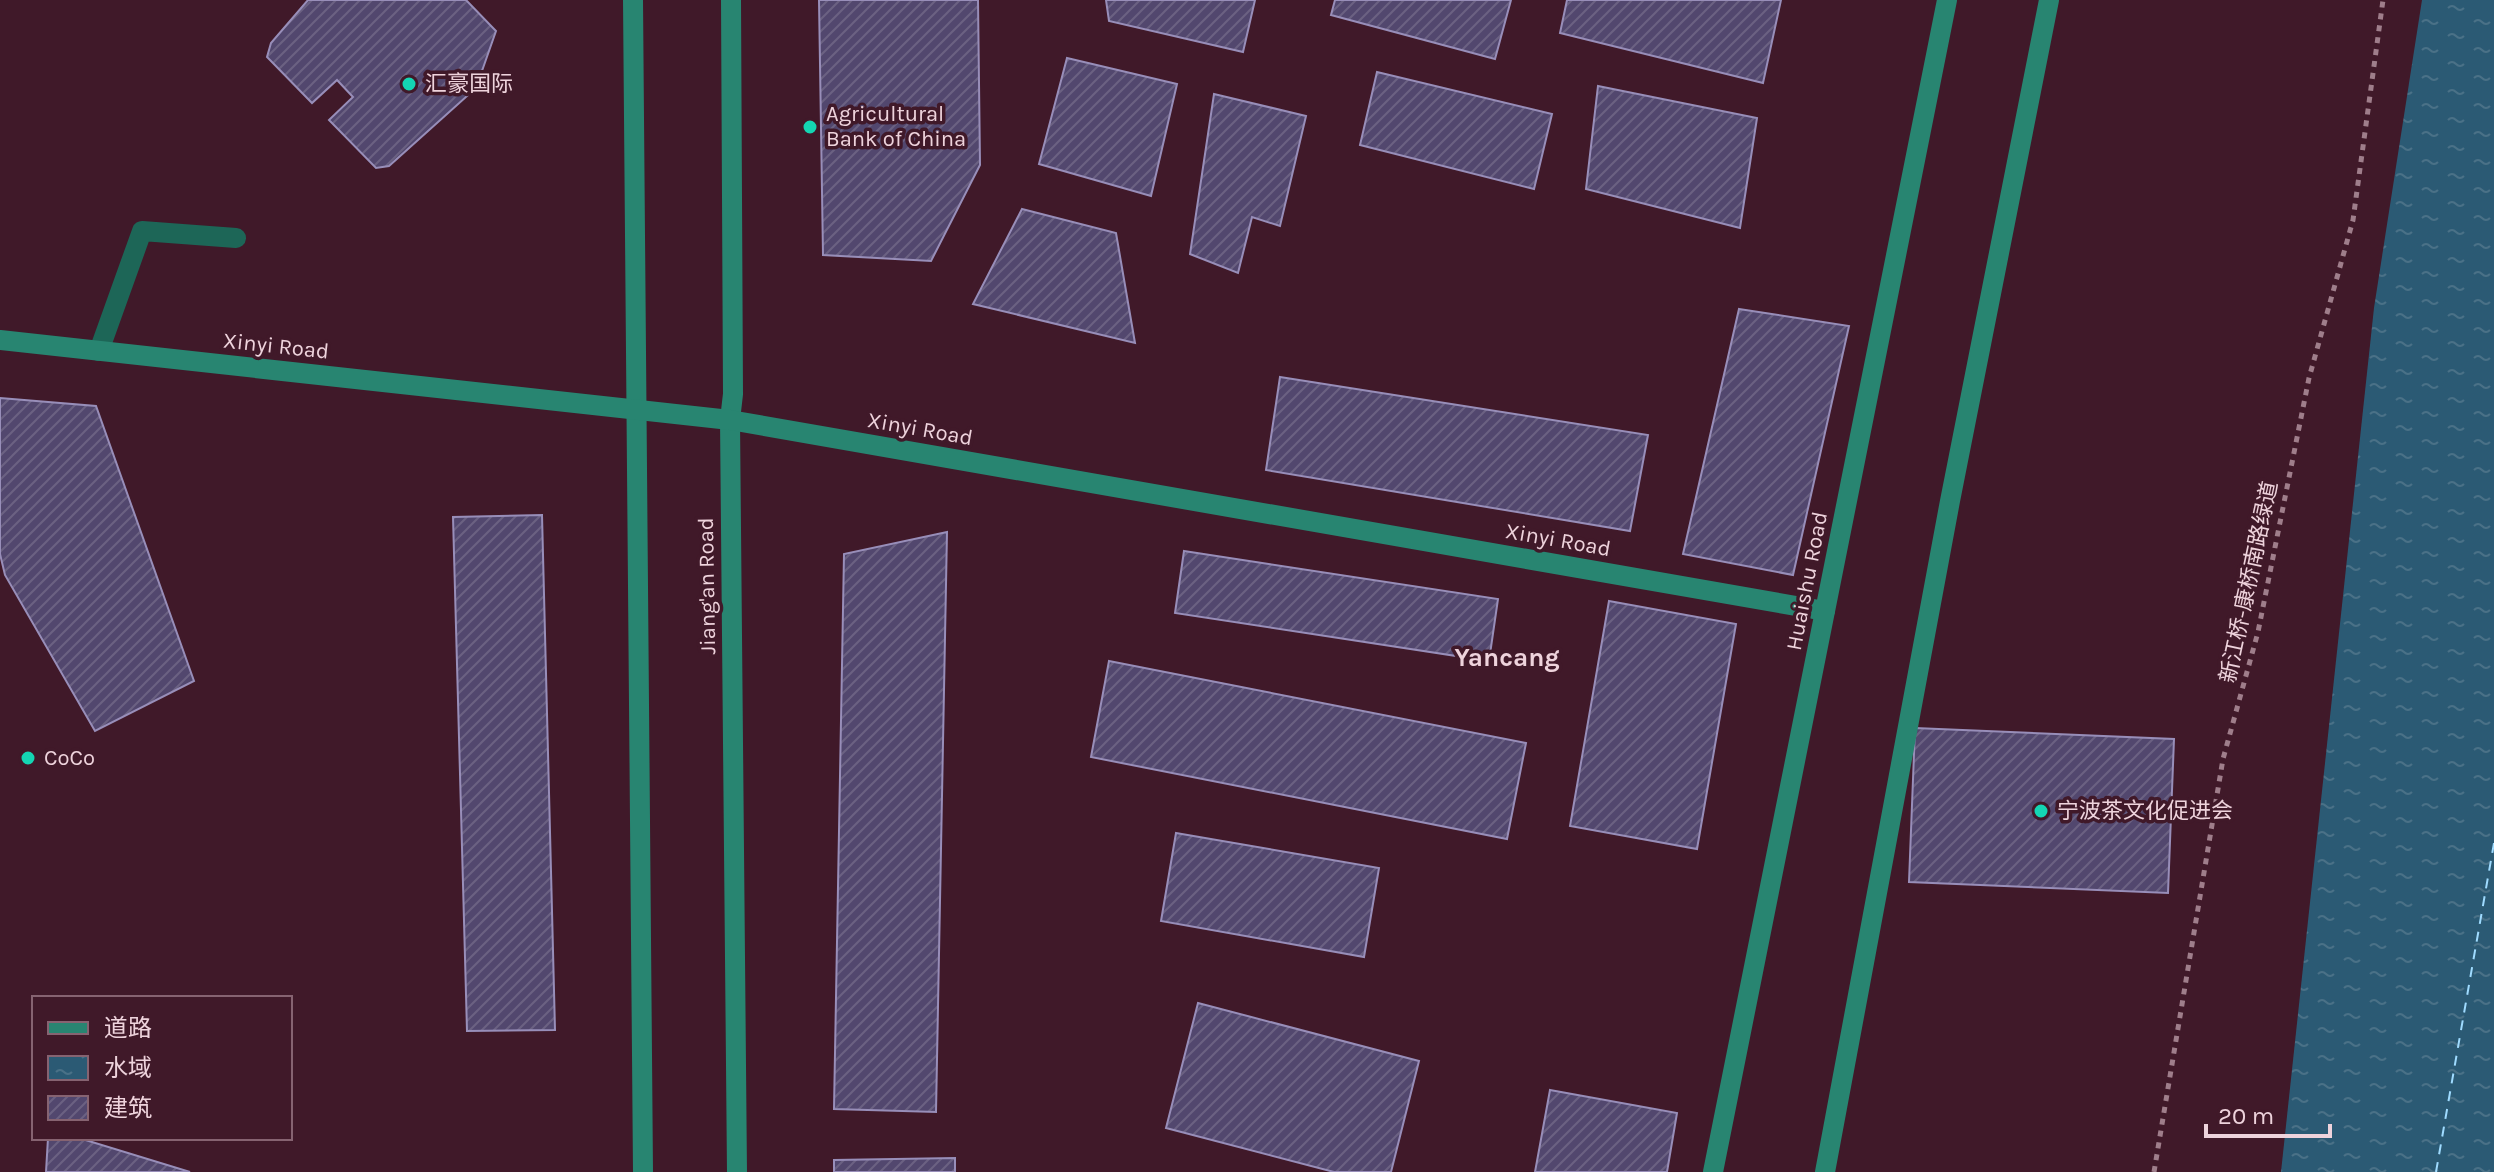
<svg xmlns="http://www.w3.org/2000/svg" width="2494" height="1172" viewBox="0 0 2494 1172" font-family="Karla,'Noto Sans SC',sans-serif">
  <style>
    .water { fill: url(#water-ripples) }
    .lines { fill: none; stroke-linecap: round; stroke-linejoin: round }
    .ferry { stroke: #9fdbff; stroke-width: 2; stroke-dasharray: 10 8; stroke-linecap: butt }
    .building { fill: url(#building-hatch); stroke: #988eb9; stroke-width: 2 }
    .path { stroke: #9f7e8b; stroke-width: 5; stroke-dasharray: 6 6; stroke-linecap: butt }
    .lane { stroke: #1d6657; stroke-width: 20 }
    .secondary { stroke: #288571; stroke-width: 20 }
    .poi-dot { fill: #14d5b3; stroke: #401929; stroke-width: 3 }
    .labels { text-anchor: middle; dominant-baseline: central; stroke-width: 7; stroke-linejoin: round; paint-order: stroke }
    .poi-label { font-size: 22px; fill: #eed3dc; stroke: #401929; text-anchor: start }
    .street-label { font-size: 22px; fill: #eed3dc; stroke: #401929 }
    .quarter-label { font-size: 26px; font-weight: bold; fill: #eed3dc; stroke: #401929 }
  </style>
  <defs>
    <pattern id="water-ripples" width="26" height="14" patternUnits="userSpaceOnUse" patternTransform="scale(2)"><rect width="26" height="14" fill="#2b5a74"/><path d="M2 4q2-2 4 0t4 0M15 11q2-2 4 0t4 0" fill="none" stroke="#4a7187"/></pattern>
    <pattern id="building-hatch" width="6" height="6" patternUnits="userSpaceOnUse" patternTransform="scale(2)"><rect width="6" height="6" fill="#52476e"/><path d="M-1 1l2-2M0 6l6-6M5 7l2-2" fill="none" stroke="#6b6182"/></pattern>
  </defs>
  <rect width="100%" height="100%" fill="#401929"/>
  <!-- water -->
  <polygon class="water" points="2422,0 2494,0 2494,1172 2281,1172 2374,308"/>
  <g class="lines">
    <!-- ferry -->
    <polyline class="ferry" points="2436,1172 2494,843"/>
  </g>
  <!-- building -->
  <g class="building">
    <polygon points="308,0 466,0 496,31 476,88 389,166 376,168 329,120 353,97 337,80 312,103 267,57 271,43"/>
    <polygon points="819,0 978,0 980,165 931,261 823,255"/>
    <polygon points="1106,0 1255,0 1243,52 1109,21"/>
    <polygon points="1335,0 1511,0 1495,59 1331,15"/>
    <polygon points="1567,0 1781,0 1763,83 1560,33"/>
    <polygon points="1067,58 1177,84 1151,196 1039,164"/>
    <polygon points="1377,72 1552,114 1534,189 1360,145"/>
    <polygon points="1598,86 1757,118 1740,228 1586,189"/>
    <polygon points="1214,94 1306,116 1280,226 1252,217 1238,273 1190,254"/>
    <polygon points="1022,209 1116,233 1135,343 973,304"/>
    <polygon points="1739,309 1849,326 1793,575 1683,554"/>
    <polygon points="1280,377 1648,435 1630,531 1266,470"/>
    <polygon points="0,398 96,406 194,681 95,731 5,575 0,554"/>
    <polygon points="542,515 555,1030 467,1031 453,517"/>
    <polygon points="947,532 936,1112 834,1109 844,554"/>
    <polygon points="1184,551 1498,599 1489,661 1175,613"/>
    <polygon points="1609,601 1736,624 1697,849 1570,826"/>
    <polygon points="1109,661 1526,743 1507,839 1091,757"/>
    <polygon points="1915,728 2174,739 2168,893 1909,882"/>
    <polygon points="1176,833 1379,868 1364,957 1161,921"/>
    <polygon points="1198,1003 1419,1061 1391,1172 1334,1172 1166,1128"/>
    <polygon points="1550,1090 1677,1113 1667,1172 1535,1172"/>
    <polygon points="48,1138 79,1138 190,1172 46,1172"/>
    <polygon points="955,1158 955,1172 834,1172 834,1160"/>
  </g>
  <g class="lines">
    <!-- path -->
    <polyline class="path" points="2154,1172 2223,759 2258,632 2309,378 2353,220 2383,0"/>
    <!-- lane -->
    <polyline class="lane" points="99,351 142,231 236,238"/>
    <!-- secondary -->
    <g class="secondary">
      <polyline points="633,0 643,1172"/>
      <polyline points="731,0 733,394 730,420 737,1172"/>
      <polyline points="0,340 730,420 1825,611"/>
      <polyline points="1713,1172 1947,0"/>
      <polyline points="1825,1172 1950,501 2049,0"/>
    </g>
  </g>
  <!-- markers -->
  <g class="poi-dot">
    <circle cx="409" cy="84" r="8"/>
    <circle cx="810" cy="127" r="8"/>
    <circle cx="28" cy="758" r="8"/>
    <circle cx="2041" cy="811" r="8"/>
  </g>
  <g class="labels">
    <!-- poi labels -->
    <g class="poi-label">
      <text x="425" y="84">汇豪国际</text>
      <text x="826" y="114">Agricultural<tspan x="826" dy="25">Bank of China</tspan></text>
      <text x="44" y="758">CoCo</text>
      <text x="2057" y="811">宁波茶文化促进会</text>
    </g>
    <!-- street labels -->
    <g class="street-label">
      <text transform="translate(276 346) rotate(6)">Xinyi Road</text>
      <text transform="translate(920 429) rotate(10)">Xinyi Road</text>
      <text transform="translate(1558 540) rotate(10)">Xinyi Road</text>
      <text transform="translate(1807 581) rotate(-79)">Huaishu Road</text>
      <text transform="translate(2249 582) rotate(-78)">新江桥-康桥南路绿道</text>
      <text transform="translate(707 586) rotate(-91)">Jiang'an Road</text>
    </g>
    <!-- quarter labels -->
    <g class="quarter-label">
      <text x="1507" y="657">Yancang</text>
    </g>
  </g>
  <!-- legend -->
  <rect x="32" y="996" width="260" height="144" fill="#401929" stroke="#866371" stroke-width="2"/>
  <rect x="48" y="1022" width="40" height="12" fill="#288571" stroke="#866371" stroke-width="2"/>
  <text x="104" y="1036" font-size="24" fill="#eed3dc">道路</text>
  <rect x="48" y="1056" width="40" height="24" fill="url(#water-ripples)" stroke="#866371" stroke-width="2"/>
  <text x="104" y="1076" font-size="24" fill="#eed3dc">水域</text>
  <rect x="48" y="1096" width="40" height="24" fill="url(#building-hatch)" stroke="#866371" stroke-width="2"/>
  <text x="104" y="1116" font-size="24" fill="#eed3dc">建筑</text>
  <!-- scale -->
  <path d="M2206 1124v12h124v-12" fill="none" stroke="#eed3dc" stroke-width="4"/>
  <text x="2218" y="1124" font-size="24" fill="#eed3dc" stroke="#401929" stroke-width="6" paint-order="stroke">20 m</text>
</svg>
